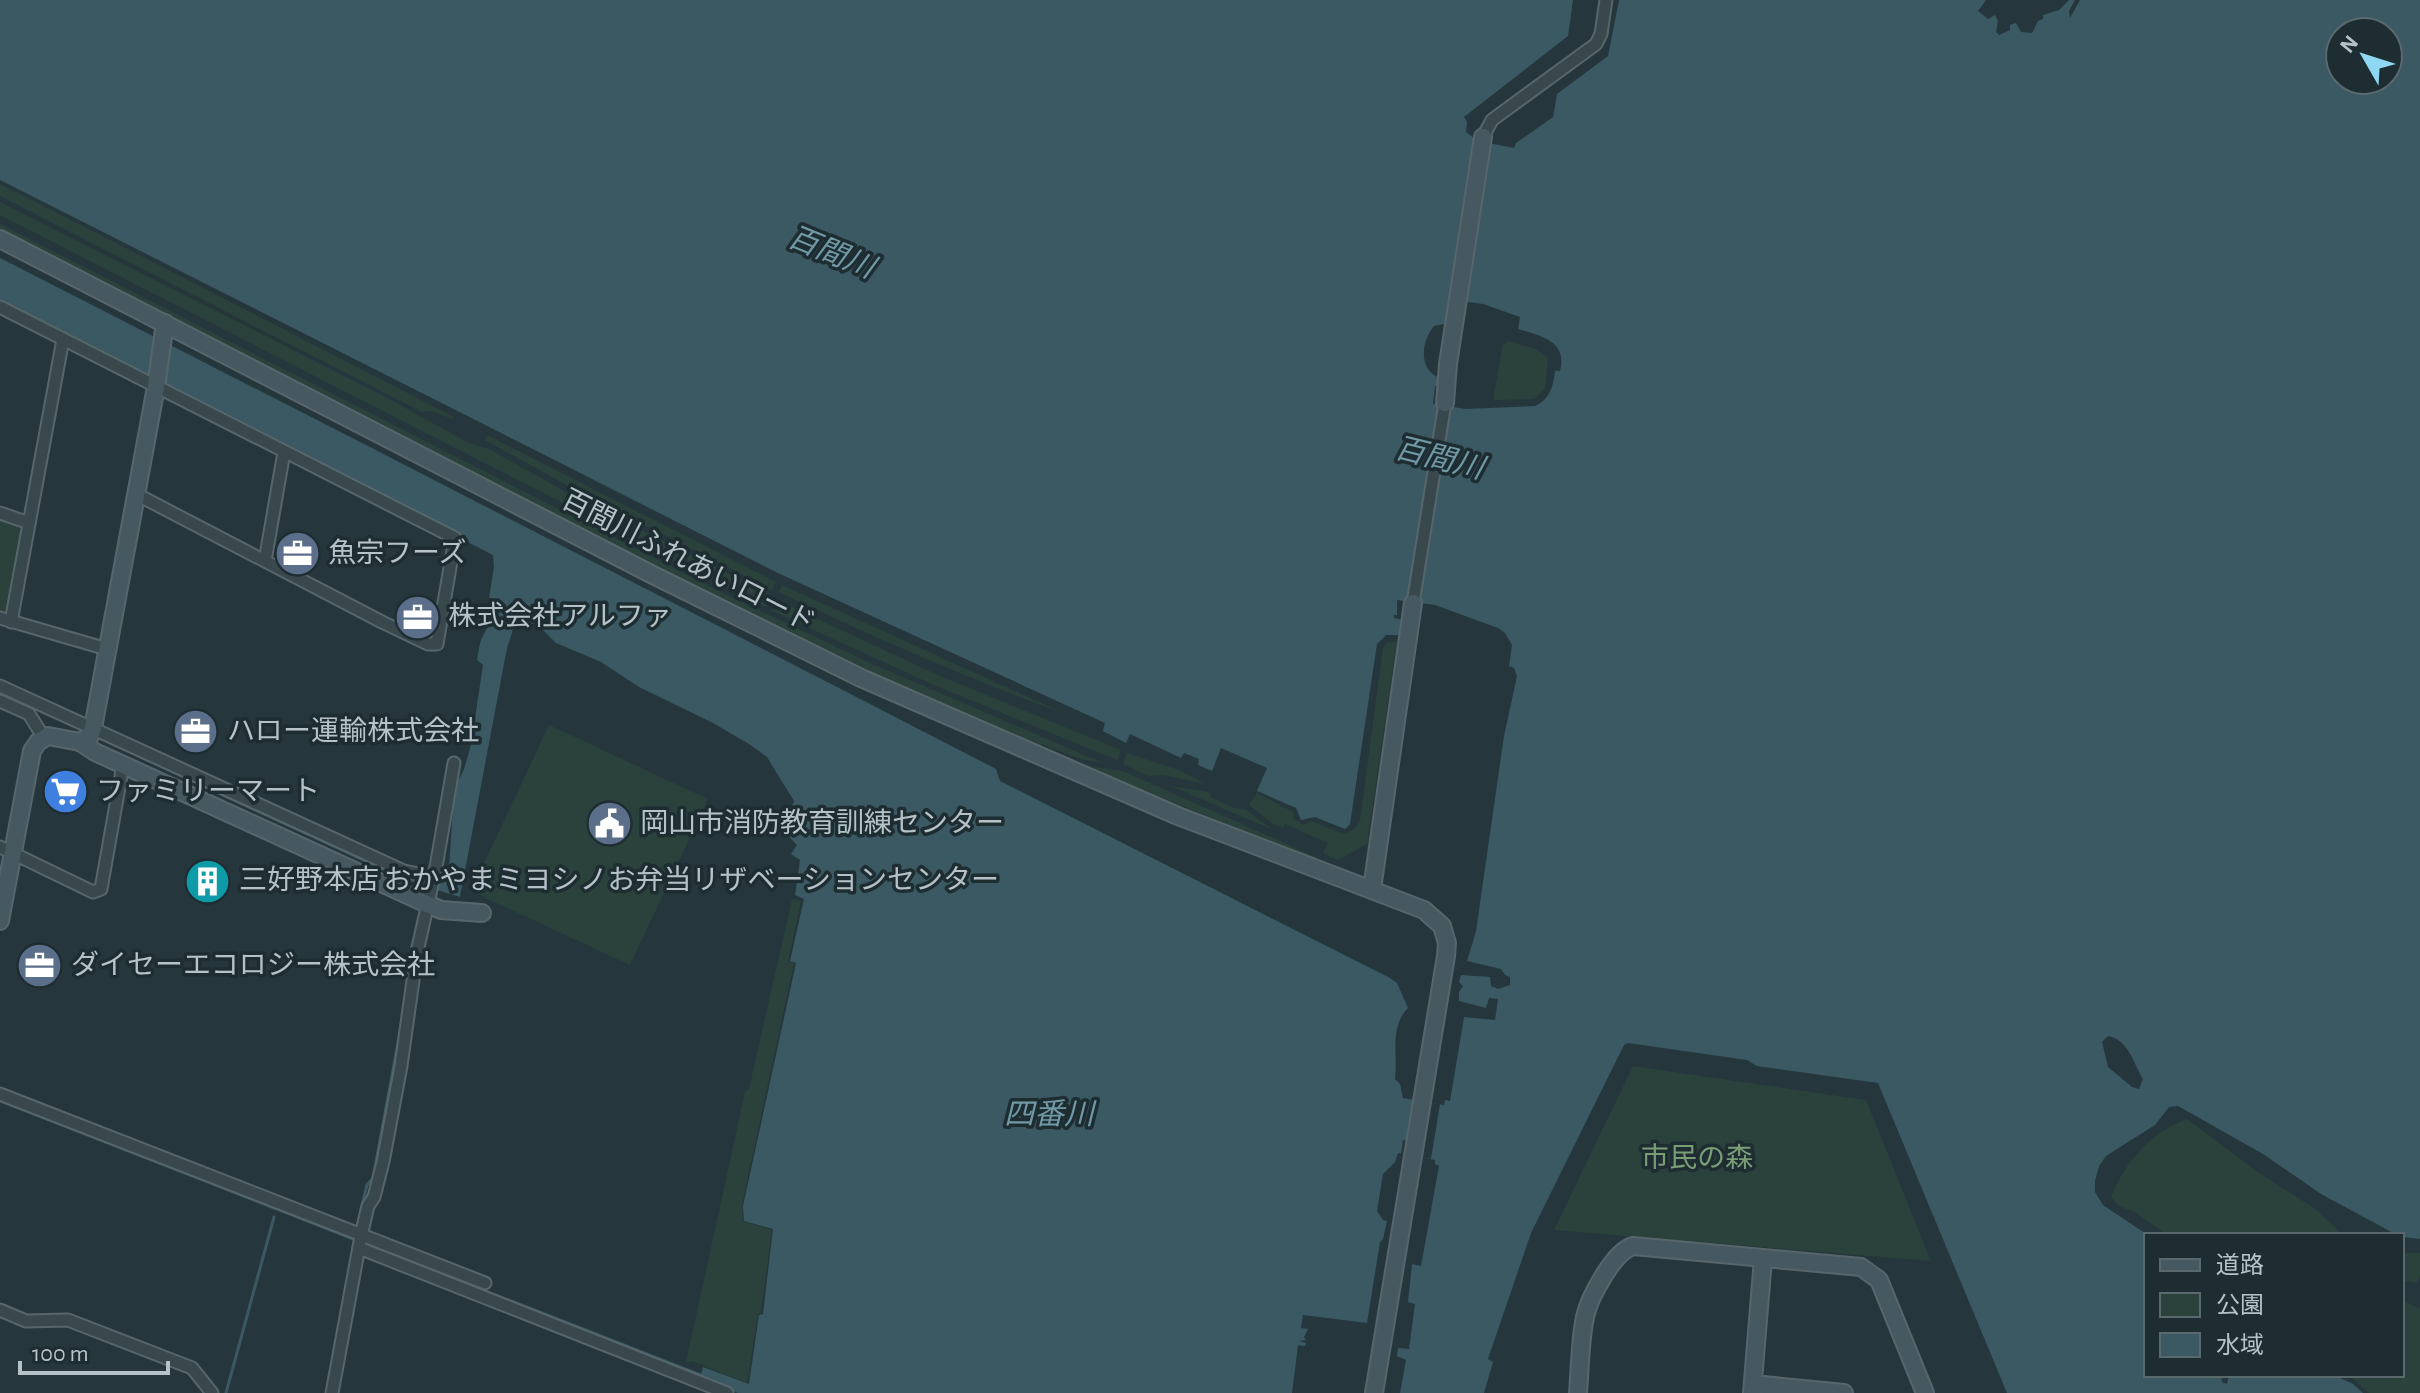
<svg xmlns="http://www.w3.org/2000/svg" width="2420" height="1393" viewBox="0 0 2420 1393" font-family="'Alegreya Sans','Noto Sans JP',sans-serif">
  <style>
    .green { fill: #2a423b }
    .water { fill: #3a5963; fill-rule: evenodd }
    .pier { fill: #25373d }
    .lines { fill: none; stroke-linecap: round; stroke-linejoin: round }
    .stream { stroke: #3a5963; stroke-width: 3 }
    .street-casing { stroke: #57666b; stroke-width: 15 }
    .secondary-casing { stroke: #57666b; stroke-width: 20 }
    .street { stroke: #39484d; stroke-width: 11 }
    .secondary { stroke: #475960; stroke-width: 16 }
    .labels { text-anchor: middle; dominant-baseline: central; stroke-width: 7; stroke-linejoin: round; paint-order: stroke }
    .poi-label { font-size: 28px; fill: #b5c3c8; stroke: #1e2d32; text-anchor: start }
    .street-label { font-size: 28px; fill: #b5c3c8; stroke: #1e2d32 }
    .park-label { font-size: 28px; fill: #799d74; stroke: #1e2d32 }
    .water-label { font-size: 30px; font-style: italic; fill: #7099a5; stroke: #1e2d32 }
  </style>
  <rect width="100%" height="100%" fill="#25373d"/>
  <!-- green -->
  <g class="green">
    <polygon points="0,184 13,190 454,417 453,419 430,411 422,412 0,196"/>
    <polygon points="0,202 382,395 469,443 489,449 566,492 769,594 766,607 0,215"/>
    <polygon points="0,224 725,594 872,664 1103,763 1081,759 1042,744 1040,747 821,656 0,235"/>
    <polygon points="1508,341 1536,349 1548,358 1545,389 1534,399 1493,400 1503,343 1506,344"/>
    <polygon points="487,435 776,582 772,590 559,481 485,440"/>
    <polygon points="0,519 16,524 23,531 8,610 3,614 0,613"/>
    <path d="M 782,585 L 1063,713 C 966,678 873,637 779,592 Z"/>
    <polygon points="779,601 940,676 1121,750 1117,760 936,686 770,610 776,610"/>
    <polygon points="1397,641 1367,844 1338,860 1323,853 1328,843 1285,824 1283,827 1276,826 1249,805 1257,793 1293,812 1293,819 1304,825 1311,821 1344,834 1354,829 1360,821 1383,648 1387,643"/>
    <polygon points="549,725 708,799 630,965 471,891"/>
    <polygon points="1127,753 1179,770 1206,784 1163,775 1148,776 1123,764"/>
    <polygon points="1080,765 1123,771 1316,857 1315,859"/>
    <polygon points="1171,786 1209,792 1212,798 1235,808 1245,809 1273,830"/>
    <polygon points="792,899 801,901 788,961 794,963 742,1205 743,1221 772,1230 761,1312 758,1314 747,1383 692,1361 686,1362 745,1092 749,1089"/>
    <polygon points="1633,1066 1866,1100 1931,1261 1554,1230"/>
    <path d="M 2187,1119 L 2259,1173 L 2314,1208 L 2343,1235 L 2167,1235 L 2136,1213 L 2119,1206 L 2111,1197 C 2125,1162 2151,1132 2187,1119 Z"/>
    <polygon points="2402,1253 2420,1253 2420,1277 2416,1283 2402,1280"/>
    <polygon points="2404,1301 2420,1309 2420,1393 2369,1393 2349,1375 2402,1375"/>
  </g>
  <!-- water -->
  <path class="water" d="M 0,0 L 1573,0 L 1568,36 L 1464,117 L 1467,122 L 1466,132 L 1478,141 L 1514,148 L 1516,143 L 1553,117 L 1557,94 L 1608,56 L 1619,0 L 1986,0 L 1978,11 L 1988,19 L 1995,15 L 1998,21 L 1996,32 L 1999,35 L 2010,30 L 2010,25 L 2016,23 L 2021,32 L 2032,33 L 2038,21 L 2043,19 L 2043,15 L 2059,10 L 2069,0 L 2075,0 L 2069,11 L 2070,18 L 2080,0 L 2420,0 L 2420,1239 L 2402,1237 L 2402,1235 L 2397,1235 L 2321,1194 L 2263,1154 L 2178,1106 L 2169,1107 L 2155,1125 L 2106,1156 L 2099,1166 L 2095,1181 L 2095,1192 L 2103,1205 L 2148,1235 L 2146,1235 L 2146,1375 L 2221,1375 L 2222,1382 L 2227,1384 L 2229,1375 L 2334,1375 L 2353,1384 L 2363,1393 L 2007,1393 L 1878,1083 L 1757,1066 L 1747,1060 L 1628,1043 L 1624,1045 L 1531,1233 L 1488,1359 L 1493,1362 L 1484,1393 L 1400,1393 L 1406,1360 L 1397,1356 L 1398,1348 L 1409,1349 L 1415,1304 L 1408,1302 L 1412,1264 L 1421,1266 L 1439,1166 L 1435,1164 L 1435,1160 L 1398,1153 L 1395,1162 L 1383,1174 L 1377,1211 L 1383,1220 L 1387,1221 L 1383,1239 L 1380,1242 L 1367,1323 L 1303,1315 L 1301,1328 L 1308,1329 L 1304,1337 L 1306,1340 L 1299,1341 L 1306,1343 L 1305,1346 L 1298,1345 L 1292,1393 L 738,1393 L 700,1379 L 703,1367 L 749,1384 L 759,1315 L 763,1314 L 773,1229 L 744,1221 L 743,1206 L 796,963 L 790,961 L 804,899 L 795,895 L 800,860 L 791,854 L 797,845 C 778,827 785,823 794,801 L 767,757 L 749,744 L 713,723 L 639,687 L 601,662 L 556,643 L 536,623 L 523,626 L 515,623 L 507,648 L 460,897 L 437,890 L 439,869 L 449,868 L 454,790 L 464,769 L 471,745 L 483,665 L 477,660 C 478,654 479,646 481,640 C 487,626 499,614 492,598 L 489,598 L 494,567 L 493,555 L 0,301 L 0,258 C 335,429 662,597 996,769 L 1000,781 L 1390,978 L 1397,983 L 1408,1008 C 1389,1027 1398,1056 1395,1079 L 1400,1084 L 1403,1098 L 1444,1105 L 1445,1100 L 1450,1101 L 1464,1017 L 1495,1020 L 1498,999 L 1489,998 L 1486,1008 L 1459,1001 L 1459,992 L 1463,986 L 1459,982 L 1461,975 L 1490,977 L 1491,986 L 1498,989 L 1510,985 L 1510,977 L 1505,975 L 1501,969 L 1467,961 L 1476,931 L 1504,736 L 1517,676 L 1514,668 L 1509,666 L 1512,645 L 1505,633 L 1498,628 L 1435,605 L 1397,600 L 1397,615 L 1394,615 L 1394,618 L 1402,620 L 1400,635 L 1386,635 L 1377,644 L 1350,824 L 1345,829 L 1315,817 L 1301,820 L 1296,808 L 1257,791 L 1267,768 L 1221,748 L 1212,771 L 1198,765 L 1199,759 L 1184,753 L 1181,758 L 1130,734 L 1126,743 L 1103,731 L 1105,723 L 780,574 L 0,180 ZM 2340,32 L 2388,32 L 2388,80 L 2340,80 ZM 1453,300 L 1483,304 L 1520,317 L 1518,329 C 1541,336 1568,341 1560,371 L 1555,371 C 1553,387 1550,399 1535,406 L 1466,409 L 1433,404 L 1435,386 L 1439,386 L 1440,378 C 1418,370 1421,342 1434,326 L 1449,323 ZM 2108,1036 C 2129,1040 2133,1063 2143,1079 L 2139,1089 L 2132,1087 L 2108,1067 L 2102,1042 Z"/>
  <!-- pier -->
  <polygon class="pier" points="1415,1101 1440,1104 1431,1159 1401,1154 1403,1140 1408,1141"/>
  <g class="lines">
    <!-- stream -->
    <g class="stream">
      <polyline points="98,737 400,877 431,885"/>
      <polyline points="0,1101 356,1240"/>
      <polyline points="356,1231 367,1185 373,1178 400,1032"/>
      <polyline points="363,1243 703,1376"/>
      <polyline points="226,1393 274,1217"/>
    </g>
    <defs>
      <g id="street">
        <polyline points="1483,137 1492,120 1596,44 1601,34 1606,0"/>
        <polyline points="0,307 455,538 437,644 428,644 382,622 136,494"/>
        <polyline points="0,513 29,523"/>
        <polyline points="265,561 284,452"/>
        <polyline points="1413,603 1445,403"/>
        <polyline points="0,618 107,649"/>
        <polyline points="11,622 63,339"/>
        <polyline points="0,686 404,871 433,877"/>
        <polyline points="0,701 29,714 44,738"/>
        <polyline points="0,847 93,892 101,889 123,765"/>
        <polyline points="0,1094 485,1283"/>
        <polyline points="359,1248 727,1393"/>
        <polyline points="0,1310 26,1321 68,1320 192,1368 212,1393"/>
        <polyline points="332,1393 361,1236 368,1206 374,1197 383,1162 401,1066 417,952 436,867 454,763"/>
      </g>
      <g id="secondary">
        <polyline points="0,239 653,575 861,678 1178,816 1424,910 1442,926 1447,943 1446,956 1374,1393"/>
        <polyline points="1445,403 1448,364 1483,137"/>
        <polyline points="80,742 95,752 427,904 441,910 482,913"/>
        <polyline points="1372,889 1413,603"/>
        <polyline points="0,921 32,751 38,742 48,736 80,742 90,736 93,728 156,387 165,323"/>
        <polyline points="1753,1384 1844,1393"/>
        <path d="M 1578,1393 C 1580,1368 1580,1342 1585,1317 C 1589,1298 1614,1251 1633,1246 L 1861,1267 L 1879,1280 L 1925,1393"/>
        <polyline points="1752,1393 1763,1259"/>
      </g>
    </defs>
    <!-- street casing -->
    <use href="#street" class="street-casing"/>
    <!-- secondary casing -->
    <use href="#secondary" class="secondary-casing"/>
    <!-- street -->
    <use href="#street" class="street"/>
    <!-- secondary -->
    <use href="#secondary" class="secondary"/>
  </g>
  <!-- icons -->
  <defs>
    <symbol id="office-disc" viewBox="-11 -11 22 22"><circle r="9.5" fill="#5c6f8a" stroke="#1e2d32"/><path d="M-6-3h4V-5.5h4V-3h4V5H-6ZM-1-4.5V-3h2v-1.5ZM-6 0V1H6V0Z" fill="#fff"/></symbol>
    <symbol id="supermarket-disc" viewBox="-11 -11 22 22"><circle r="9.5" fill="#3f7fe0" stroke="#1e2d32"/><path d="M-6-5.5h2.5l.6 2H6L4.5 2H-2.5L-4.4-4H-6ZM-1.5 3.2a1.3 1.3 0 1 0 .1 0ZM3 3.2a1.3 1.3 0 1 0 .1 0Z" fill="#fff"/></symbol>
    <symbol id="civic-disc" viewBox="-11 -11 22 22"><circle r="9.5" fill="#5c6f8a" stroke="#1e2d32"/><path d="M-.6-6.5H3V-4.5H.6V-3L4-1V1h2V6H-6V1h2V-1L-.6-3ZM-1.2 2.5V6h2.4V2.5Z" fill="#fff"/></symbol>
    <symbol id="building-disc" viewBox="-11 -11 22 22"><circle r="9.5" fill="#0f9aa8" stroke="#1e2d32"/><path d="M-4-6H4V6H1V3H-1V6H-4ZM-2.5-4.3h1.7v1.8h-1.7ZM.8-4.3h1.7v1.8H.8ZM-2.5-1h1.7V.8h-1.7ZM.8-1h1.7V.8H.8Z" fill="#fff"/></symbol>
  </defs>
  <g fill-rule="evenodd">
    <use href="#office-disc" x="272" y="528" width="51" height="51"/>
    <use href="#office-disc" x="392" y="592" width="51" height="51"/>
    <use href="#office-disc" x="170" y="706" width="51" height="51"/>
    <use href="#supermarket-disc" x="40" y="766" width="51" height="51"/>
    <use href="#civic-disc" x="584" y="798" width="51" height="51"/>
    <use href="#building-disc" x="182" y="856" width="51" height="51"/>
    <use href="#office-disc" x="14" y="940" width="51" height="51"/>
  </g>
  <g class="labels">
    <!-- poi labels -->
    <g class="poi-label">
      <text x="328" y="554">魚宗フーズ</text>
      <text x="448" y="617">株式会社アルファ</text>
      <text x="227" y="732">ハロー運輸株式会社</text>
      <text x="96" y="792">ファミリーマート</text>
      <text x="640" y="824">岡山市消防教育訓練センター</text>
      <text x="239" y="881">三好野本店 おかやまミヨシノお弁当リザベーションセンター</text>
      <text x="71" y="966">ダイセーエコロジー株式会社</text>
    </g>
    <!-- street labels -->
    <g class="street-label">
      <text transform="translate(688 562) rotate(27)">百間川ふれあいロード</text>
    </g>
    <!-- park labels -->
    <g class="park-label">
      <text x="1697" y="1159">市民の森</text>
    </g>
    <!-- water labels -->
    <g class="water-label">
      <text transform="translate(831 253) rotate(22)">百間川</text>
      <text transform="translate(1439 459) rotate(14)">百間川</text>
      <text x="1049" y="1115">四番川</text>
    </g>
  </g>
  <!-- legend -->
  <rect x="2144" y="1233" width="260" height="144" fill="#1e2d32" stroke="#5a696e" stroke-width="2"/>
  <rect x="2160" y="1259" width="40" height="12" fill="#475960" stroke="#5a696e" stroke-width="2"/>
  <text x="2216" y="1273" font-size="24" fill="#b5c3c8">道路</text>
  <rect x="2160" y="1293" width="40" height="24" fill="#2a423b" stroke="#5a696e" stroke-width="2"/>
  <text x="2216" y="1313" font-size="24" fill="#b5c3c8">公園</text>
  <rect x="2160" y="1333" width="40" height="24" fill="#3a5963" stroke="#5a696e" stroke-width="2"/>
  <text x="2216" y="1353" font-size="24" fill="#b5c3c8">水域</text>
  <!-- north arrow -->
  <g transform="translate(2364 56) rotate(309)"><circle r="38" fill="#1e2d32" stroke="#5a696e" stroke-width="2"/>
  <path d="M0-6L14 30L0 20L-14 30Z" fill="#8fd8f3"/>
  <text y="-12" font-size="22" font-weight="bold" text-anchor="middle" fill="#b5c3c8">N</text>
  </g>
  <!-- scale -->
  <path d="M20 1361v12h148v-12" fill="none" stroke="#b5c3c8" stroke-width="4"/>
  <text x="32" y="1361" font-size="24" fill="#b5c3c8" stroke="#1e2d32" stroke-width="6" paint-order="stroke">100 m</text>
</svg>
